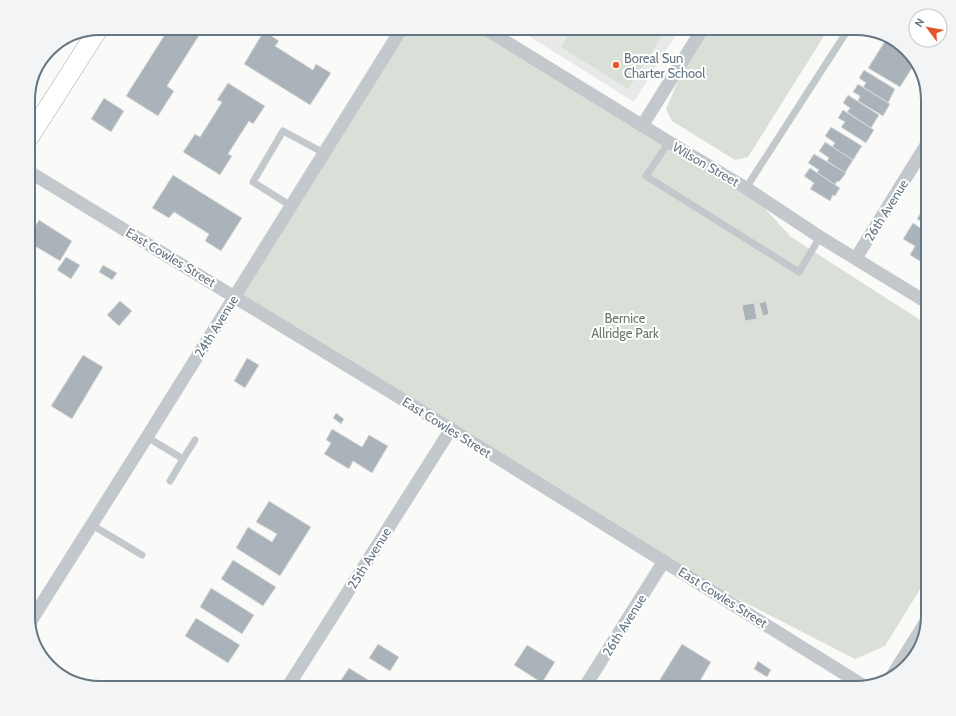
<svg xmlns="http://www.w3.org/2000/svg" width="956" height="716" viewBox="0 0 956 716" font-family="Cabin,sans-serif">
  <style>
    .built { fill: #e8e9e9 }
    .green { fill: #dadfd7 }
    .building { fill: #aab3b9; stroke: #dcdcda }
    .lines { fill: none; stroke-linecap: round; stroke-linejoin: round }
    .secondary-casing { stroke: #b3babf; stroke-width: 20 }
    .lane { stroke: #c3c8cc; stroke-width: 7 }
    .street { stroke: #c3c8cc; stroke-width: 13 }
    .secondary { stroke: #fff; stroke-width: 19 }
    .poi-dot { fill: #e4572e; stroke: #fff; stroke-width: 1.5 }
    .labels { text-anchor: middle; dominant-baseline: central; stroke-width: 4; stroke-linejoin: round; paint-order: stroke }
    .poi-label { font-size: 13px; fill: #657683; stroke: #fff; text-anchor: start }
    .street-label { font-size: 13px; fill: #657683; stroke: #fff }
    .park-label { font-size: 13px; fill: #687a64; stroke: #fff }
    .rim { fill: none; stroke: #657683; stroke-width: 2 }
  </style>
  <rect width="100%" height="100%" fill="#fafaf8"/>
  <!-- built -->
  <polygon class="built" points="516,28 680,28 634,102"/>
  <!-- green -->
  <g class="green">
    <polygon points="402,28 484,28 746,188 791,237 928,325 928,576 885,646 855,659 664,561 235,296"/>
    <polygon points="572,28 667,28 628,89 561,47"/>
    <polygon points="709,28 829,28 748,157 735,160 672,121 666,109 685,65"/>
  </g>
  <!-- building -->
  <g class="building">
    <polygon points="169,28 191,28 200,34 167,86 174,91 158,116 126,96"/>
    <polygon points="264,31 279,41 275,46 313,70 316,64 331,73 310,105 244,64"/>
    <polygon points="887,38 900,43 916,62 900,87 868,68"/>
    <polygon points="864,70 895,89 888,103 863,87 866,83 859,78"/>
    <polygon points="228,83 265,106 253,124 249,121 228,154 232,156 220,175 183,152 195,134 200,137 222,102 217,100"/>
    <polygon points="858,84 890,104 883,116 858,101 860,96 853,92"/>
    <polygon points="848,95 879,115 871,128 847,112 850,108 843,103"/>
    <polygon points="104,98 124,111 111,132 91,119"/>
    <polygon points="843,110 874,130 866,143 841,127 845,122 838,118"/>
    <polygon points="831,127 862,146 853,160 832,147 835,143 825,136"/>
    <polygon points="825,142 853,160 845,173 827,161 829,158 819,151"/>
    <polygon points="814,154 846,173 839,182 837,181 835,185 817,173 819,170 808,163"/>
    <polygon points="810,168 840,188 835,196 833,195 830,201 810,189 814,183 804,176"/>
    <polygon points="173,175 242,218 221,251 205,241 209,234 174,212 169,218 152,208"/>
    <polygon points="926,203 928,204 928,226 917,219"/>
    <polygon points="39,220 72,241 60,261 28,242 28,238"/>
    <polygon points="913,223 928,233 928,266 910,255 915,246 903,239"/>
    <polygon points="66,257 80,265 71,279 57,270"/>
    <polygon points="103,265 117,273 112,280 99,272"/>
    <polygon points="28,269 33,272 28,281"/>
    <polygon points="28,285 36,290 28,303"/>
    <polygon points="120,301 132,311 119,326 107,315"/>
    <polygon points="766,301 769,314 763,316 759,303"/>
    <polygon points="754,303 757,319 745,321 742,305"/>
    <polygon points="83,355 103,367 72,419 51,406"/>
    <polygon points="247,358 259,365 245,388 234,381"/>
    <polygon points="336,413 344,419 341,424 333,418"/>
    <polygon points="332,429 362,447 369,435 388,446 372,473 353,461 349,469 324,454 331,443 326,440"/>
    <polygon points="269,501 311,527 280,576 236,548 248,527 272,542 277,534 256,522"/>
    <polygon points="233,560 276,587 263,606 221,579"/>
    <polygon points="211,588 254,615 242,634 200,607"/>
    <polygon points="196,618 240,645 228,663 185,636"/>
    <polygon points="378,644 399,657 390,671 369,658"/>
    <polygon points="682,644 711,662 696,688 671,688 659,681"/>
    <polygon points="527,645 555,662 542,683 514,665"/>
    <polygon points="758,661 771,670 767,677 754,669"/>
    <polygon points="349,668 378,686 377,688 341,688 337,686"/>
    <polygon points="63,672 78,681 61,675"/>
  </g>
  <g class="lines">
    <defs>
      <polyline id="secondary" points="28,139 99,28"/>
    </defs>
    <!-- secondary casing -->
    <use href="#secondary" class="secondary-casing"/>
    <!-- lane -->
    <g class="lane">
      <polyline points="669,142 646,176 799,272 820,237"/>
      <polyline points="746,188 849,28"/>
      <polyline points="291,206 253,182 283,131 324,153"/>
      <polyline points="147,437 183,459 195,440"/>
      <polyline points="170,481 183,459"/>
      <polyline points="92,525 142,555"/>
    </g>
    <!-- street -->
    <g class="street">
      <polyline points="484,28 669,142 746,188 820,237 928,303"/>
      <polyline points="642,126 703,28"/>
      <polyline points="28,171 451,429 864,686"/>
      <polyline points="856,258 928,142"/>
      <polyline points="29,624 147,437 402,28"/>
      <polyline points="890,679 927,620"/>
      <polyline points="287,688 451,429"/>
      <polyline points="584,688 664,561"/>
    </g>
    <!-- secondary -->
    <use href="#secondary" class="secondary"/>
  </g>
  <!-- markers -->
  <circle class="poi-dot" cx="616" cy="65" r="4"/>
  <g class="labels">
    <!-- poi labels -->
    <g class="poi-label">
      <text x="624" y="58">Boreal Sun<tspan x="624" dy="15">Charter School</tspan></text>
    </g>
    <!-- street labels -->
    <g class="street-label">
      <text transform="translate(706 164) rotate(30)">Wilson Street</text>
      <text transform="translate(886 210) rotate(-58)">26th Avenue</text>
      <text transform="translate(171 257) rotate(31)">East Cowles Street</text>
      <text transform="translate(216 326) rotate(-58)">24th Avenue</text>
      <text transform="translate(447 427) rotate(32)">East Cowles Street</text>
      <text transform="translate(369 558) rotate(-58)">25th Avenue</text>
      <text transform="translate(723 597) rotate(32)">East Cowles Street</text>
      <text transform="translate(624 625) rotate(-58)">26th Avenue</text>
    </g>
    <!-- park labels -->
    <g class="park-label">
      <text x="625" y="318">Bernice<tspan x="625" dy="15">Allridge Park</tspan></text>
    </g>
  </g>
  <!-- crop -->
  <path d="M0 0H956V716H0ZM100 35H856A65 65 0 0 1 921 100V616A65 65 0 0 1 856 681H100A65 65 0 0 1 35 616V100A65 65 0 0 1 100 35Z" fill="#f3f4f5" fill-rule="evenodd"/>
  <path class="rim" d="M100 35H856A65 65 0 0 1 921 100V616A65 65 0 0 1 856 681H100A65 65 0 0 1 35 616V100A65 65 0 0 1 100 35Z"/>
  <!-- north arrow -->
  <g transform="translate(928 28) rotate(302)"><circle r="19" fill="#ffffff" stroke="#c1c8cd"/>
  <path d="M0-3L7 15L0 10L-7 15Z" fill="#e4572e"/>
  <text y="-6" font-size="11" font-weight="bold" text-anchor="middle" fill="#657683">N</text>
  </g>
</svg>
